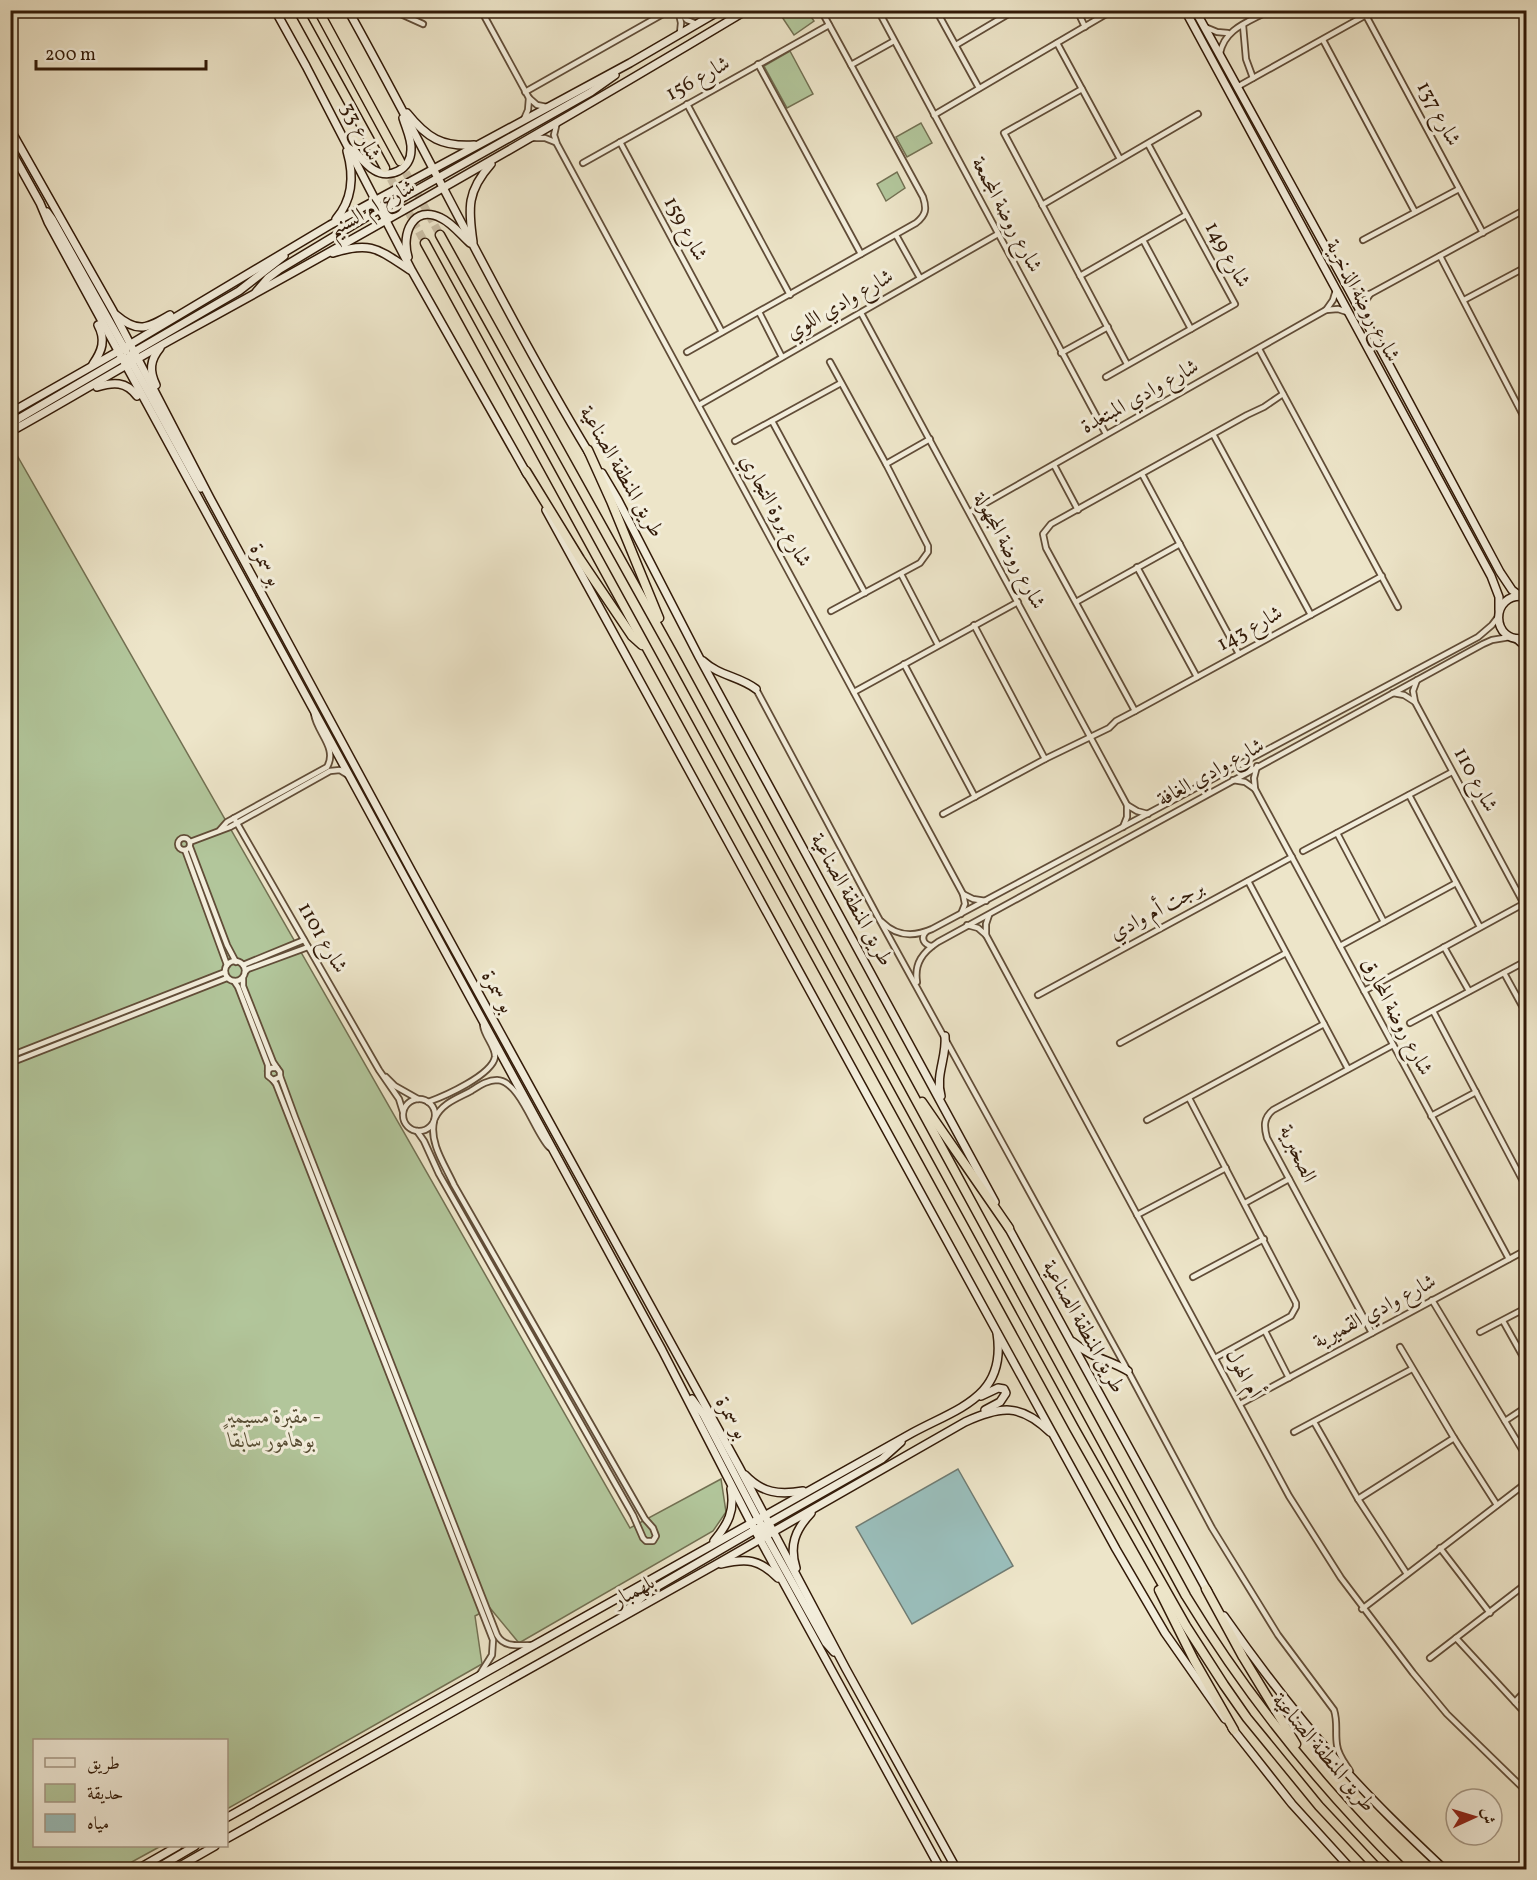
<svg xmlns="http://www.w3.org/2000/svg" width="1537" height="1880" viewBox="0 0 1537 1880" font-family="Vollkorn,Amiri,serif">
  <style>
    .green { fill: #b2c69b; stroke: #727052; stroke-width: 1.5 }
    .water { fill: #9abebb; stroke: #707c73; stroke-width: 1.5 }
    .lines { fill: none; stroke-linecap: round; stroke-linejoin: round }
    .highway-tunnel { stroke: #c8bca2; stroke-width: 8; stroke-dasharray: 8 4; stroke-linecap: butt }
    .street-casing { stroke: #614d38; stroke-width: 8 }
    .secondary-casing { stroke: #321a08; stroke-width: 10 }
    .highway-casing { stroke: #321a08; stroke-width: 11 }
    .street { stroke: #f3eedc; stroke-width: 4.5 }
    .secondary { stroke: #f3eedc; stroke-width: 7 }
    .highway { stroke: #ede5c9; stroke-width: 8 }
    .labels { text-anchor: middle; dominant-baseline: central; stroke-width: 6; stroke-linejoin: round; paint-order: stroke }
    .street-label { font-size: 21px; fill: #321a08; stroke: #f3eedc }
    .park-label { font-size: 21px; font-style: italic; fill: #584e34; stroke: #f3eedc }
  </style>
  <rect width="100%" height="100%" fill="#ede5c9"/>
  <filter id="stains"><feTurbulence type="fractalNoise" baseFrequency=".00333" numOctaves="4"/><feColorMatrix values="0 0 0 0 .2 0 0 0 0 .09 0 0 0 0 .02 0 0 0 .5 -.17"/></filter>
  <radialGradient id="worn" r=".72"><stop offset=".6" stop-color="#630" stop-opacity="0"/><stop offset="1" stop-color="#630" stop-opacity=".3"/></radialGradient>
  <!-- green -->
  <g class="green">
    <polygon points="778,11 807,11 814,21 794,35"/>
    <polygon points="790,51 813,94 787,108 764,66"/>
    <polygon points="921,123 932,143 907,157 896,137"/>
    <polygon points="897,172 905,188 886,201 877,184"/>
    <polygon points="10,443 630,1528 721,1479 726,1512 713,1531 519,1643 490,1608 475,1616 482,1664 227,1809 226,1740 34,1740 34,1846 161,1846 119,1869 11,1869"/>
  </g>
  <!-- water -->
  <polygon class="water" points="958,1469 1013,1566 912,1624 856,1527"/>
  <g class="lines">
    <!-- highway-tunnel -->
    <g class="highway-tunnel">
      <polyline points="400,162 440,235"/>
      <polyline points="385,168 425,243"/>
    </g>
    <defs>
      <g id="street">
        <polyline points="392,10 423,24"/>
        <polyline points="481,10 529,98 537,105 547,107"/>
        <polyline points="678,10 687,20 697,24"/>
        <polyline points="878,10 1106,434"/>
        <polyline points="936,10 979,88"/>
        <polyline points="1077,10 1085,27"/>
        <polyline points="1363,10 1483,233"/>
        <polyline points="679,14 681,23 680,33"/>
        <polyline points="1243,25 1246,59 1253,78"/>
        <polyline points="1205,27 1217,32 1228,33"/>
        <polyline points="1323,40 1415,212"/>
        <polyline points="1057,43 1120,159"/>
        <polyline points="956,45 1015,10"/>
        <path d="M 1220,53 C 1225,28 1249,22 1270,10"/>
        <polyline points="758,64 861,254"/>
        <polyline points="851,65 894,41"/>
        <polyline points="1237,87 1366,15"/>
        <polyline points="1082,89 1004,133 1127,364"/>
        <polyline points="525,92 670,10"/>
        <polyline points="687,104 790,295"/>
        <polyline points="934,115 1113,10"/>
        <polyline points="524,119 528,110 529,98"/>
        <polyline points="557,122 554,135 557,144 963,894 965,904 961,914"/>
        <polyline points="532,138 545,138 555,142"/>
        <polyline points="620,142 722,332"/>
        <polyline points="583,163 829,25"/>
        <polyline points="1042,205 1198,114"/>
        <polyline points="896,235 920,278"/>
        <polyline points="1143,240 1191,329"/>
        <polyline points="1363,240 1459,189"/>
        <polyline points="1440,256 1526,421"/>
        <polyline points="1080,276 1186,215"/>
        <polyline points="1350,291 1359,294 1370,294 1526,209"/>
        <polyline points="1464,300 1526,267"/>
        <polyline points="1326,310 1338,309 1347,312"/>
        <polyline points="759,312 782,357"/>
        <polyline points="861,313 1127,805 1127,817 1123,827"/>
        <polyline points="1362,313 1363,305 1370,294"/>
        <polyline points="1259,349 1398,607"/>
        <path d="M 687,352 L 916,223 C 926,215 927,209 923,197 L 821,10"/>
        <polyline points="1061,353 1108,327"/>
        <polyline points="830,362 886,464 928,546 928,552 920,563 831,611"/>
        <polyline points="1106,377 1235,304 1148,144"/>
        <polyline points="699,405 998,234"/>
        <polyline points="772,421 865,593"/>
        <polyline points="1213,434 1311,615"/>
        <polyline points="735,441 841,383"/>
        <polyline points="886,464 930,439"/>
        <polyline points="1054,465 1078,510"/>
        <polyline points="1142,474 1239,654"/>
        <polyline points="970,512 1326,310 1333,300 1336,290"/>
        <polyline points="1137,567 1197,677"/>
        <polyline points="901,574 938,645"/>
        <polyline points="1076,602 1180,544"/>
        <polyline points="974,625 1045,759"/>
        <polyline points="904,664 975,797"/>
        <polyline points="1417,680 1413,691 1415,702 1524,904"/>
        <path d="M 756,689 L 878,917 L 1128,1371 L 1212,1528 L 1278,1635 L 1334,1710 C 1338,1722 1335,1733 1337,1745 C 1338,1755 1345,1763 1350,1771"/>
        <polyline points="854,692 1018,602"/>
        <polyline points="1393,693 1404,695 1415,702"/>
        <polyline points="1135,711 1046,548 1043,534 1051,524 1247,415 1264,407 1283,394"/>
        <polyline points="1233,780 1245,782 1255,789 1509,1259"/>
        <polyline points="1255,789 1254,778 1257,766"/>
        <polyline points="1409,795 1480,927"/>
        <polyline points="1127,805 1137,811 1148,814"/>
        <polyline points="943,814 1045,759 1109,728 1116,721 1135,711 1382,576"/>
        <polyline points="234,818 379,1070 399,1099 403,1112"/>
        <path d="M 220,830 L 227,822 L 327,767 C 338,748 317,733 314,714"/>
        <polyline points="1337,833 1384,922"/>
        <circle cx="184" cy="844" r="6"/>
        <polyline points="190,842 230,827 330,771 340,770 348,775"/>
        <polyline points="190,847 227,945 236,962"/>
        <polyline points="185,850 227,965"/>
        <polyline points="1303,851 1452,772"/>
        <polyline points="1248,881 1348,1069"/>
        <polyline points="963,894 973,899 986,901"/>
        <path d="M 882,922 C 897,937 914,937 932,929 L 1478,637 L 1492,625 L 1498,617"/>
        <polyline points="967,925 978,928 986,935 1289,1496 1341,1578 1413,1673 1447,1714 1526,1791"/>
        <path d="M 926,932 C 920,938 924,945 932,946"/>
        <polyline points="986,935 986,924 989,915"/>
        <polyline points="1340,946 1456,883"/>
        <polyline points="1444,947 1469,991"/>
        <circle cx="235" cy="971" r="10"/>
        <polyline points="243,965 304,940"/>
        <polyline points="245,972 248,969 308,947"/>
        <polyline points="1504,973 1526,1013"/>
        <polyline points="243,978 243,986 273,1062 277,1068"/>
        <polyline points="234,981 238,987 268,1065 268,1076 273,1080 280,1077 280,1072 277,1068 271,1068 268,1071"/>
        <path d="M 917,982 C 914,963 923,952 938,942 L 1483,644 L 1492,640 L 1510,637"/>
        <polyline points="1364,991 1525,903"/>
        <polyline points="1038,995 1292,857"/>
        <polyline points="1433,1011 1526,1187"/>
        <polyline points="1410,1023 1526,961"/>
        <polyline points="1120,1043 1286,953"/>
        <polyline points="10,1056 225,972"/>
        <polyline points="10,1063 227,978"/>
        <path d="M 280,1076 L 295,1117 L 497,1635 C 504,1648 519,1645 532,1645"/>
        <polyline points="386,1077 395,1086 418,1099"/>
        <polyline points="273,1080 276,1084 493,1640 492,1655 480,1674"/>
        <polyline points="1189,1098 1296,1303 1296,1307 1291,1316 1215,1358"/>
        <circle cx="419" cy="1115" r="16"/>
        <path d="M 428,1102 C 445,1096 492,1075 495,1057 C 496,1047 484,1036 483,1025"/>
        <polyline points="1431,1116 1476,1092"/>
        <path d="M 435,1118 C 442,1103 458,1098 471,1091 C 479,1086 487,1080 497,1080 C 520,1081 534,1131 549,1147"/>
        <polyline points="1147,1120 1324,1024"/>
        <path d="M 417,1131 L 424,1141 L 439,1174 L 633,1515 L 643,1538 L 646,1541 L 653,1541 L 656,1536 L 653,1528 L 645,1519 L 454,1185 C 445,1165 429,1143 434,1121"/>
        <polyline points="1245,1203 1289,1179"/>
        <polyline points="1137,1215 1226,1168"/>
        <polyline points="1193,1277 1264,1239"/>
        <polyline points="1432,1300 1526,1456"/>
        <polyline points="1503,1321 1526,1362"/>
        <polyline points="1265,1331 1289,1378"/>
        <polyline points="1480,1332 1526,1308"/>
        <path d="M 1372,1333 L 1267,1138 C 1264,1127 1263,1118 1273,1110 L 1393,1045"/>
        <polyline points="1400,1347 1454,1438 1497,1505"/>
        <polyline points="1240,1404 1526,1250"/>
        <polyline points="1505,1421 1526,1407"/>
        <polyline points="1314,1422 1358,1499 1407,1574"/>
        <polyline points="1294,1432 1412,1369"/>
        <polyline points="1358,1499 1454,1438"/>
        <polyline points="1440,1548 1490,1613"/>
        <polyline points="1362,1609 1526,1483"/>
        <polyline points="1456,1638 1526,1714"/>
        <polyline points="1430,1658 1526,1584"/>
        <polyline points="1515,1702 1526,1690"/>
      </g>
      <g id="secondary">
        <polyline points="275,10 306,66 412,271 527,474"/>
        <path d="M 348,10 C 430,157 502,309 589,453"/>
        <polyline points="1185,10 1491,576 1499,597 1499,610"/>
        <polyline points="1195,10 1349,290 1500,572 1512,590 1520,596"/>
        <path d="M 407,113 C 427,138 442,147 474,145"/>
        <polyline points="10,129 113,311 210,498 412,872 739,1467 846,1669 957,1870"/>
        <path d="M 351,147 C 358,154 365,165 374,170 C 390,180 411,169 411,150 C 412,140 406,128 403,118"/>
        <polyline points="10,149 40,203 48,222 662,1350 751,1523 941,1870"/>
        <polyline points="47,212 52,219 126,351"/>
        <polyline points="385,217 386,211 390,205 591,92 615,75"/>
        <path d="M 336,219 C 353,199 354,175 347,151"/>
        <path d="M 473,242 C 468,208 467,191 491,164"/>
        <path d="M 333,253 C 371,241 378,249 410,270"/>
        <path d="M 408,257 C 401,234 413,204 441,218 C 452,223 461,235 470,243"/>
        <polyline points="256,292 268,278 280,269 383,207"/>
        <path d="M 116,315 C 138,334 148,328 170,315"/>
        <polyline points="130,359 201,488"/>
        <path d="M 93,364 C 102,351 106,340 98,325"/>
        <polyline points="125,366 129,357 134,352 239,291 284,256"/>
        <path d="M 156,385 C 149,371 150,360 160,348"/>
        <path d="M 97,387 C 113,382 126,381 137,396"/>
        <polyline points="10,413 124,348 330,225 630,63 721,10"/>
        <polyline points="10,427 18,419 124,357"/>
        <path d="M 10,432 C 66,401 120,368 176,337 C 368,232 559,123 747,10"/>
        <polyline points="602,473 618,500 699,657 995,1202"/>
        <polyline points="546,510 1116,1549 1165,1633 1225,1719"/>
        <path d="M 1526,597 C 1489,590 1490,646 1526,638"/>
        <polyline points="1517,639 1526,647"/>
        <path d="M 703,661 C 719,676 739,676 756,689"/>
        <path d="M 941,1096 C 935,1075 947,1057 945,1036"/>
        <polyline points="1007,1225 1208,1592"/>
        <path d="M 1073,1342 C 1093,1359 1108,1359 1128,1371"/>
        <polyline points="981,1396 998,1388 1004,1389 1006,1393 1000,1402 985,1410"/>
        <polyline points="692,1399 703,1414 758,1519 761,1524 768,1529"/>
        <path d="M 745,1475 C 762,1493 779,1495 803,1491"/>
        <polyline points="764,1532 826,1643 834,1652"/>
        <polyline points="760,1538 761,1532 769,1523 882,1459 901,1442"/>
        <path d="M 714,1541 C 728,1524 735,1511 731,1489"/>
        <path d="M 721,1564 C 747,1558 759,1559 778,1578"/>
        <path d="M 796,1568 C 789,1546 795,1530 811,1513"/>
        <polyline points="626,1611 648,1592 758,1528"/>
        <path d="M 1224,1616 C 1259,1666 1297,1716 1338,1762 C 1371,1800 1408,1835 1445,1870"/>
        <polyline points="1232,1728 1292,1804 1352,1870"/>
        <path d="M 226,1818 L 912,1433 C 958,1408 1007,1397 997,1333"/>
        <path d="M 226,1839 L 715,1565 L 965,1422 C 1000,1406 1020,1403 1050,1432"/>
        <polyline points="136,1870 178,1846"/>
        <polyline points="154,1870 195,1846"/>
        <polyline points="173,1870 215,1846"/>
      </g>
      <g id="highway">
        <polyline points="298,10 385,168"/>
        <polyline points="318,10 400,161"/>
        <path d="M 440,235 L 672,652 L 1186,1596 C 1248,1698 1319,1786 1404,1870"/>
        <polyline points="425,243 1074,1428 1186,1626 1224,1685 1247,1718 1319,1806 1379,1870"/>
        <polyline points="588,450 611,501 659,618"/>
        <polyline points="526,471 580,559 632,636 642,645"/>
        <polyline points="922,1102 1009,1228"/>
        <polyline points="1206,1589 1243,1657 1296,1744"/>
        <polyline points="1159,1590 1194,1660 1234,1730"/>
      </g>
    </defs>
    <!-- street casing -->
    <use href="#street" class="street-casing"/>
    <!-- secondary casing -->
    <use href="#secondary" class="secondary-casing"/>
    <!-- highway casing -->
    <use href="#highway" class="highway-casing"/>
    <!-- street -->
    <use href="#street" class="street"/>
    <!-- secondary -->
    <use href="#secondary" class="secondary"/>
    <!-- highway -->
    <use href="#highway" class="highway"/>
  </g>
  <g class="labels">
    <!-- street labels -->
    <g class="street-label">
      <text transform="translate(698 79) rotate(-29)">شارع 156</text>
      <text transform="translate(1438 114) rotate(62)">شارع 137</text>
      <text transform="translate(360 132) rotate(63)">شارع 33</text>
      <text transform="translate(372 209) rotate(-29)">شارع ام السنيم</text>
      <text transform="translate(1006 215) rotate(62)">شارع روضة المجمعة</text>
      <text transform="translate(685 229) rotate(62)">شارع 159</text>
      <text transform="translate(1227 255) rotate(61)">شارع 149</text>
      <text transform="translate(1362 301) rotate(62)">شارع روضة الذخرية</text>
      <text transform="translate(840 305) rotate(-30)">شارع وادي اللوي</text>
      <text transform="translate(1140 397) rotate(-29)">شارع وادي المبتعدة</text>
      <text transform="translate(621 472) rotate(60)">طريق المنطقة الصناعية</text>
      <text transform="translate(775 511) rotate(61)">شارع بروة التجاري</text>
      <text transform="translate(1009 551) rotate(62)">شارع روضة المجهولة</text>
      <text transform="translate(265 565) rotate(62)">بو سمرة</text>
      <text transform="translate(1250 629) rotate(-29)">شارع 143</text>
      <text transform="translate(1211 773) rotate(-29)">شارع وادي الغافة</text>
      <text transform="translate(1475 780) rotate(62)">شارع 110</text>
      <text transform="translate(851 900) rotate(61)">طريق المنطقة الصناعية</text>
      <text transform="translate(1157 911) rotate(-28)">برجت أم وادي</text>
      <text transform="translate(322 938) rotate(60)">شارع 1101</text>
      <text transform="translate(497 992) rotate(61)">بو سمرة</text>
      <text transform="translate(1396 1017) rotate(62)">شارع روضة المحارق</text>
      <text transform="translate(1297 1154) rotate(65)">الصخبرية</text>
      <text transform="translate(1375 1312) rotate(-28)">شارع وادي القميرية</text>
      <text transform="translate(1083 1327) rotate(61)">طريق المنطقة الصناعية</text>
      <text transform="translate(1243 1374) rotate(61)">أم الهول</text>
      <text transform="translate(731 1418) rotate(61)">بو سمرة</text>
      <text transform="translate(634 1592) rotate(-29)">بلهمبار</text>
      <text transform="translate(1323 1753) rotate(50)">طريق المنطقة الصناعية</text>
    </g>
    <!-- park labels -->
    <g class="park-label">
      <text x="272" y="1417">مقبرة مسيمير -<tspan x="272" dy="24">بوهامور سابقاً</tspan></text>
    </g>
  </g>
  <!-- margin -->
  <rect width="1537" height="1880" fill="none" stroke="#ede5c9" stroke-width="36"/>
  <rect x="12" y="12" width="1513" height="1856" fill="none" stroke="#321a08" stroke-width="3"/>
  <rect x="18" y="18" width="1501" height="1844" fill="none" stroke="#321a08" stroke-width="1.5"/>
  <!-- legend -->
  <rect x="33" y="1739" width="195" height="108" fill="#f3eedc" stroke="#a69987" stroke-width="1.5"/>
  <rect x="45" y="1758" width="30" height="9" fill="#f3eedc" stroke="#a69987" stroke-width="1.5"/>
  <text x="87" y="1769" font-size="18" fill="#321a08">طريق</text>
  <rect x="45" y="1784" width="30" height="18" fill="#b2c69b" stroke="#a69987" stroke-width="1.5"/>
  <text x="87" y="1799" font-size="18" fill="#321a08">حديقة</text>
  <rect x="45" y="1814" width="30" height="18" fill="#9abebb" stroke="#a69987" stroke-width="1.5"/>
  <text x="87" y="1829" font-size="18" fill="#321a08">مياه</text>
  <!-- north arrow -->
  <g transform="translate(1474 1817) rotate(86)"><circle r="28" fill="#f3eedc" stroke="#a69987" stroke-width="1.5"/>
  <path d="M0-4.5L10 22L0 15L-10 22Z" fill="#8f2418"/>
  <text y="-9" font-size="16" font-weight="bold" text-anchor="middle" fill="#321a08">ش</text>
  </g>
  <!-- scale -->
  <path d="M36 60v9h170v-9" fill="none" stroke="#321a08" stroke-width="3"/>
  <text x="45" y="60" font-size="18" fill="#321a08" stroke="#f3eedc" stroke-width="4.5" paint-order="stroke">200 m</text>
  <rect width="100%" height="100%" filter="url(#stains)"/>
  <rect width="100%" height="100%" fill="url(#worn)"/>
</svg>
